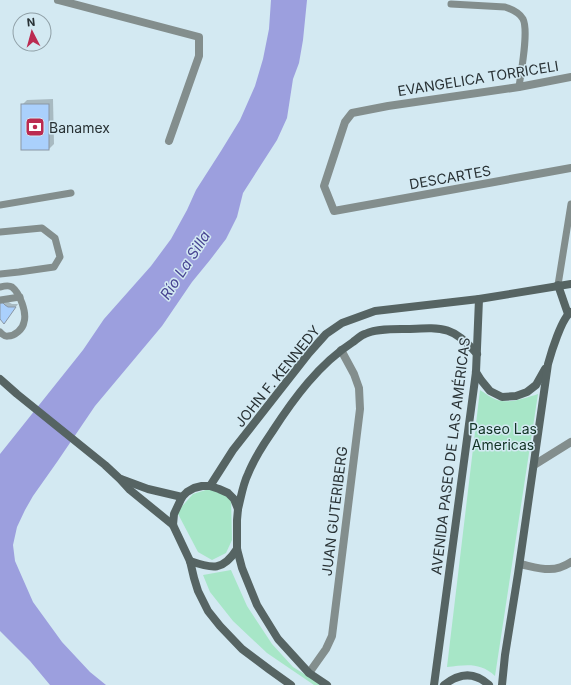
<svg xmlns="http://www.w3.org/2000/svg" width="571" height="685" viewBox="0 0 571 685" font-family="Inter,sans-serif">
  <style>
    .green { fill: #a7e6c7 }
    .water { fill: #9c9fde }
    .shadow { fill: #0003 }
    .building { fill: #aad0fc; stroke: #8a97a5 }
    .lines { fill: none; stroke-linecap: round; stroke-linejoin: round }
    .lane { stroke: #838e8d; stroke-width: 7 }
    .street { stroke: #838e8d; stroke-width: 8 }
    .secondary { stroke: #566463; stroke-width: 8 }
    .labels { text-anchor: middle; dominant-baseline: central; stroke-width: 3; stroke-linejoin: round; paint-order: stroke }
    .street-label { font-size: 14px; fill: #283134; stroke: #d3e9f2 }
    .poi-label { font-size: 14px; fill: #283134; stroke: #d3e9f2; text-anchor: start }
    .park-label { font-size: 14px; fill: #113324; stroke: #d3e9f2 }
    .water-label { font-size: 15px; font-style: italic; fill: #484592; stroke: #d3e9f2 }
  </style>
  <rect width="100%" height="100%" fill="#d3e9f2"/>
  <!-- green -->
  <g class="green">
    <path d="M 480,390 C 485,393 491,398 497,400 C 510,404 525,398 538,394 L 495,676 C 480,662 466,665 447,667 Z"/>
    <polygon points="209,489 231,497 232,540 226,553 212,560 198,552 177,512 193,494"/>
    <polygon points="231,570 247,606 272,644 293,667 322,685 314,685 267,653 233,621 210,592 203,575"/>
  </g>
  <!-- water -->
  <polygon class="water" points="271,0 307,0 303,40 299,63 293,79 287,118 277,140 243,193 237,217 226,239 210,260 192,282 162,326 95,406 57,462 33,496 25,510 17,527 13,545 15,561 33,602 62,642 90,672 106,685 50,685 30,661 0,631 0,454 83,350 104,319 151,266 171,239 187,210 196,190 221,151 240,120 255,86 263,59 269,29"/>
  <!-- shadow -->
  <g class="shadow">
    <polygon points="53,99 54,144 49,149 22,149 22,105 27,100"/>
    <polygon points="5,300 12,304 18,304 7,319 0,318 0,304"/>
  </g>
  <!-- building -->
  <g class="building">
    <rect x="21" y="104" width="28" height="46"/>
    <polygon points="0,303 3,303 5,305 8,307 16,307 4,324 0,319"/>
  </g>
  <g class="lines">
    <!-- lane -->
    <g class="lane">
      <path d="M 451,4 L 505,7 C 511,9 519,12 523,19 C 529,31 521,72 519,87"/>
      <polyline points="0,205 71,193"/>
      <polyline points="0,232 42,228 55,238 60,257 54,267 19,272 0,274"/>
      <polyline points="558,285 571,204"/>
      <path d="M 0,287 C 4,286 9,285 12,287 C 20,293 27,313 24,322 C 23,329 15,336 8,336 C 5,337 2,334 0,332"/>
      <polyline points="0,300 20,297"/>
    </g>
    <!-- street -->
    <g class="street">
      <polyline points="58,0 199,37 199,56 169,141"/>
      <polyline points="571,77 519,87 388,106 352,113 345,122 324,186 334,211 571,168"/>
      <polyline points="534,465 571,442"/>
      <path d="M 520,564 C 539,568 553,574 571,562"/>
      <polyline points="309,673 326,649 332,636 360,409 359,388 354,374 341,350"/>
    </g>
    <!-- secondary -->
    <g class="secondary">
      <polyline points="558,285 568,314"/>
      <polyline points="476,372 481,380 490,391 502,397 516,396 527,392 536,385 545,369"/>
      <polyline points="0,379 17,394 105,465 120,479 130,490 173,525"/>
      <polyline points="121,479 148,489 182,497"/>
      <polyline points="210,486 219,489 228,493 234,499 238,509 237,520 237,549 242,568 257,605 278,639 309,673 327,685"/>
      <path d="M 238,509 C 241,497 243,484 248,474 C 254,459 263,445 272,432 C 294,398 319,364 353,342 C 357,339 361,335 365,334 C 377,328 397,329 410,329 C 443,327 455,327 477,354"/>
      <path d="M 190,561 C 213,569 223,571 237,549"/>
      <polyline points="291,685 270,670 242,649 220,626 208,611 198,591 194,578 190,561 173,525 174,514 182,497 187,492 194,488 202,486 210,486 233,450 309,353 326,334 342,323 375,311 479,299 571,284"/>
      <polyline points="434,685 476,372 479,299"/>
      <path d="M 444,685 C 459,673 474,671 489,685"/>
      <path d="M 502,685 L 505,655 L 518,574 L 548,364 C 551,353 562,317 571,312"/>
    </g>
  </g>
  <!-- icons -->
  <defs>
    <symbol id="bank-square" viewBox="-11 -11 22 22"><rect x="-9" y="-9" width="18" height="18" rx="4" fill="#bb2b51" stroke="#d3e9f2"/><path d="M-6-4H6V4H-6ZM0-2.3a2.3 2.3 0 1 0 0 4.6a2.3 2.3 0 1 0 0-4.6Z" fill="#fff"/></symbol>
  </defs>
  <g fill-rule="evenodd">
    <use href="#bank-square" x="24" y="116" width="22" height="22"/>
  </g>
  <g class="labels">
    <!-- street labels -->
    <g class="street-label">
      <text transform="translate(478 78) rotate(-9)">EVANGELICA TORRICELI</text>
      <text transform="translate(450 177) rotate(-10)">DESCARTES</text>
      <text transform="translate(277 376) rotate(-51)">JOHN F. KENNEDY</text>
      <text transform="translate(450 456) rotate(-83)">AVENIDA PASEO DE LAS AMÉRICAS</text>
      <text transform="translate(334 511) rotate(-83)">JUAN GUTERIBERG</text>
    </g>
    <!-- poi labels -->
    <g class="poi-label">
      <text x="49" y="127">Banamex</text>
    </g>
    <!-- park labels -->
    <g class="park-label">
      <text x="503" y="428">Paseo Las<tspan x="503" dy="16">Americas</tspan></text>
    </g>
    <!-- water labels -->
    <g class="water-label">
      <text transform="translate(185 265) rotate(-57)">Río La Silla</text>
    </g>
  </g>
  <!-- north arrow -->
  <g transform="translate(32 32) rotate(354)"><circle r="19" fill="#d3e9f2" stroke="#8f9fa6"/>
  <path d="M0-3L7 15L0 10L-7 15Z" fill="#bb2b51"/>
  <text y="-6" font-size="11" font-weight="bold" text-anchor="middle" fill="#283134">N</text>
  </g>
</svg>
